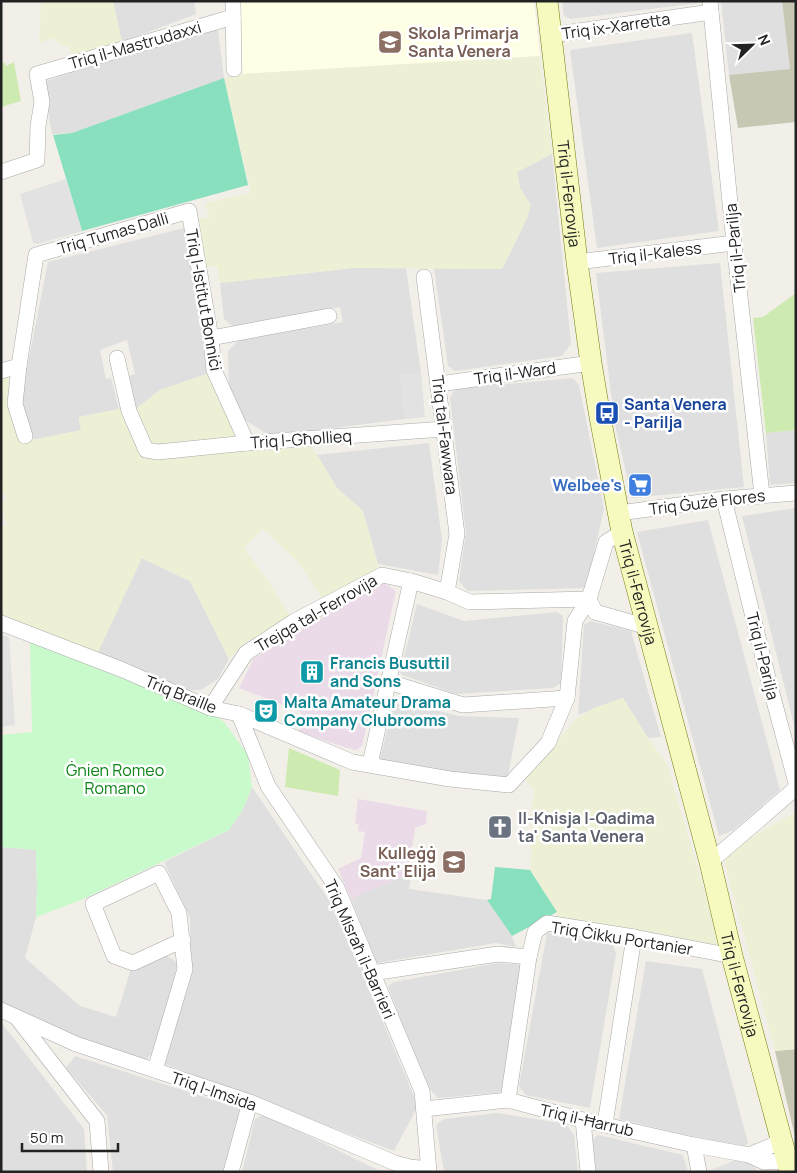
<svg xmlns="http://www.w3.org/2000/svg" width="797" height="1173" viewBox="0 0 797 1173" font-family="Manrope,sans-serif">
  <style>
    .residential { fill: #e0dfdf }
    .industrial { fill: #ebdbe8 }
    .education { fill: #ffffe5 }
    .construction { fill: #c7c7b4 }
    .farmland { fill: #eef0d5 }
    .grass { fill: #cdebb0 }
    .park { fill: #c8facc }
    .pitch { fill: #88e0be }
    .parking { fill: #e2e2e2 }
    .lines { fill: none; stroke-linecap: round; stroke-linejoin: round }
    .minor-casing { stroke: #a9a9a9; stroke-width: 16 }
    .secondary-casing { stroke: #707d05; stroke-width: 22 }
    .minor { stroke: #fff; stroke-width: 15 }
    .secondary { stroke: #f7fabf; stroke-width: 21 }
    .labels { text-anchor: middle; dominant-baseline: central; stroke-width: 5; stroke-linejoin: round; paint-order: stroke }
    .street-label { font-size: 16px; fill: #222; stroke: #fff }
    .education-label { font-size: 16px; font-weight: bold; fill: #785e54; stroke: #fff; text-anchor: start }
    .transit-label { font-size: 16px; font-weight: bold; fill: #164399; stroke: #fff; text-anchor: start }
    .shop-label { font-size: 16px; font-weight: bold; fill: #366cbe; stroke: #fff; text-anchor: end }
    .culture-label { font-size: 16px; font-weight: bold; fill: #0d838f; stroke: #fff; text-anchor: start }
    .park-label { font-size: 16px; fill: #0c8416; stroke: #fff }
    .worship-label { font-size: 16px; font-weight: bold; fill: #5b616d; stroke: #fff; text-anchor: start }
  </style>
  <rect width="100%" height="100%" fill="#f2efe9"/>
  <!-- residential -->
  <g class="residential">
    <polygon points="113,1 194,1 196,14 122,42"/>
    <polygon points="562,1 698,1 698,3 571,19 564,16"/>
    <polygon points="721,1 782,1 790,69 729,75"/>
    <polygon points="210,27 218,31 224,78 72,133 52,134 43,82"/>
    <polygon points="692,33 719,231 597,248 570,50"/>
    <polygon points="552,154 571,344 562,356 455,371 448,366 434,268 502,269 527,218 530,205 520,188 517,172"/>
    <polygon points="188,227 210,373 160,390 133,411 128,376 135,374 127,340 100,350 106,379 111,378 119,409 79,417 81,430 36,445 20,403 48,262"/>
    <polygon points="720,263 744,487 632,498 615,425 596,273"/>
    <polygon points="352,268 406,268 421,373 401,375 405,419 271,436 241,418 229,391 228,351 239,340 343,322 340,307 235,328 224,319 220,283"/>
    <polygon points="573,378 579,385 604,509 586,588 467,591 459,581 466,533 450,398 455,389"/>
    <polygon points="796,430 796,483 770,485 766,433"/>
    <polygon points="429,443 442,540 438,575 378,564 363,511 337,488 317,455"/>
    <polygon points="796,508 796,733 742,516"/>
    <polygon points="708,520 780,790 732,831 719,836 637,532"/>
    <polygon points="141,558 190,581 229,659 218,679 201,690 184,690 98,652"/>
    <polygon points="417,604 464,621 557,612 563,616 561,683 553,688 456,694 400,674"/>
    <polygon points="591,621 631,631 661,737 648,738 623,698 578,715 584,625"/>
    <polygon points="396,697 417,705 458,716 519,718 508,776 493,780 384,763 380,758"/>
    <polygon points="252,787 337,912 418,1106 394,1151 165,1064 191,973 190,918 164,862 229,830 243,809"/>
    <polygon points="1,847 36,850 37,887 36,917 25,958 80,1006 116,1017 131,969 164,954 178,963 155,1051 144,1061 58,1032 1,1003"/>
    <polygon points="411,872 409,889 487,900 512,936 516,947 496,943 377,963 351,899"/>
    <polygon points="547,933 613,945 616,954 590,1108 526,1095 519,1086"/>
    <polygon points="646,961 702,969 748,1143 743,1148 619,1119"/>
    <polygon points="498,963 521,965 501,1092 438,1098 426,1085 388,986 394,982"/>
    <polygon points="1,1022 84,1129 87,1172 1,1172"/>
    <polygon points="75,1056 242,1109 227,1172 113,1172 107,1115 66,1068"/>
    <polygon points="497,1113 566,1124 574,1135 578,1172 444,1172 436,1125 444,1119"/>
    <polygon points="264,1114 382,1172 242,1172 255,1119"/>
    <polygon points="598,1135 683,1155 688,1172 595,1172 592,1141"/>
  </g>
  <!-- industrial -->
  <g class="industrial">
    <polygon points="383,582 396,591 362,746 356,750 347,748 299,732 301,712 239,688 254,658"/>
    <polygon points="358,799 427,811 426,824 415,828 408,874 351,899 338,869 361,858 365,832 358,831 359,824 355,824"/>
  </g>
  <!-- education -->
  <polygon class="education" points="241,1 534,1 540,56 243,74 240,28"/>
  <!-- construction -->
  <g class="construction">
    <polygon points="782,1 796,1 796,122 738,128 729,75 790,69"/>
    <polygon points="796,1049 796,1141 775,1051"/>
  </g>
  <!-- farmland -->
  <g class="farmland">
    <polygon points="41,1 113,1 122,42 72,58 69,45 63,47 53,38 39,43"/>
    <polygon points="540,56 552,154 517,172 520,188 531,205 527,218 502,269 352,268 220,283 217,266 206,267 198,219 209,217 205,203 251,193 224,78 243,74"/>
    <polygon points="7,373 22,442 81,430 79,417 119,409 126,413 141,453 151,459 311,445 337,488 363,511 379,569 324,601 299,563 263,529 244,548 268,581 291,617 242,645 229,659 190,581 142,558 98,652 1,616 1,527 7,525 1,504 7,499 1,487 1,383"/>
    <polygon points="210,373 236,432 237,440 149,445 133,411 160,390"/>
    <polygon points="623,698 648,738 667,764 722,950 558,921 557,912 530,870 532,850 530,849 532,832 530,822 534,789 525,779 576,719 594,708"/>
    <polygon points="796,812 796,1049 775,1051 723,857 760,832"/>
  </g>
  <!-- grass -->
  <g class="grass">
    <polygon points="4,62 6,66 14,62 21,101 1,107 1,63"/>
    <polygon points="796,293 796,430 766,433 753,318 763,317"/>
    <polygon points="289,748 340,770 338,796 285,787"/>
  </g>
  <!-- park -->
  <polygon class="park" points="30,642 212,714 224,722 248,755 252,787 243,809 229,830 81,900 36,917 37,887 36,850 1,847 1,735 32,732"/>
  <!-- pitch -->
  <g class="pitch">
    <polygon points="224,78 248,185 82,231 53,135 72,133"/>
    <polygon points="495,867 530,870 557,912 512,936 487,900 491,899"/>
  </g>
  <!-- parking -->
  <g class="parking">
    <polygon points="66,179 82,231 38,244 33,243 20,194"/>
    <polygon points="421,373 425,417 405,419 401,375"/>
    <polygon points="1,635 9,637 15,725 1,727"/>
    <polygon points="735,1160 750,1160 757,1170 753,1172 706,1172"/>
  </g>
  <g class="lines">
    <defs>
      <g id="minor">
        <polyline points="233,1 234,69"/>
        <polyline points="710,1 734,243 762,495"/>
        <polyline points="551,35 711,12"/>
        <polyline points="1,172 37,160 38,126 42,102 37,74 233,17"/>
        <polyline points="577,262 734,243"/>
        <polyline points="424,277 457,534 447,592"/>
        <polyline points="211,338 329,316"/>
        <polyline points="117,358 129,411 146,450 158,452 247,443 444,429"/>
        <polyline points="1,371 19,366"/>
        <polyline points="439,384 591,363"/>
        <polyline points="25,436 15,404 19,366 36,255 189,211 211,338 214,370 247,443"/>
        <polyline points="724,499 770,686 796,783"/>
        <polyline points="619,513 724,499 796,493"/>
        <polyline points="589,599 595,612 648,627"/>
        <polyline points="1,623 123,670 210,708 239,714 352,762 450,779 509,785 548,743 567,698 575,621 589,599 606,542 622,532"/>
        <polyline points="389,682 463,705 567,698"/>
        <polyline points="210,708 246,653 293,622 382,575 411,581 447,592 470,602 589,599"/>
        <polyline points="239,714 268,786 337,888 422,1091 429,1172"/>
        <polyline points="370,764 411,581"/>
        <polyline points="710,862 796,788"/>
        <polyline points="372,973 498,954 529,957"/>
        <polyline points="1,1010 76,1044 250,1102 395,1163 410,1167 428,1169"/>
        <polyline points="17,1018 97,1121 101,1172"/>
        <polyline points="155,1070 185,969 179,913 159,873 93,904 114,956 133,963 183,940"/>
        <polyline points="508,1100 529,957 535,932 547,923 634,937 732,956"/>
        <polyline points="424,1109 508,1100 583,1120 694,1145 749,1155 771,1146 781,1139"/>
        <polyline points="583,1120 588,1172"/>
        <polyline points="605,1124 634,937"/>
        <polyline points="694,1145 699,1172"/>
        <polyline points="749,1155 764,1162 787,1161"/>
        <polyline points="231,1172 250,1102"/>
      </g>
      <g id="secondary">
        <path id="s1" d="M 547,1 L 577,262 L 591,363 L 600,417 L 622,532 L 710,862 L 732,956 L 790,1172"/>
      </g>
    </defs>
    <!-- minor casing -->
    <use href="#minor" class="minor-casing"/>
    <!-- secondary casing -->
    <use href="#secondary" class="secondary-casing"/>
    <!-- minor -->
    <use href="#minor" class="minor"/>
    <!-- secondary -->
    <use href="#secondary" class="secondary"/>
  </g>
  <!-- icons -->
  <defs>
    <symbol id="school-square" viewBox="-11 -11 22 22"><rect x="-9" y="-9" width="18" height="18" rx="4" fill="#8d6e63" stroke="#fff"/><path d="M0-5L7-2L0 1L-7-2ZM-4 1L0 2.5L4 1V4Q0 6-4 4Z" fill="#fff"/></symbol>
    <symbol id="bus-square" viewBox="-11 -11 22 22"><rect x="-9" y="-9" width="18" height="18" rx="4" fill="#1a4fb4" stroke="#fff"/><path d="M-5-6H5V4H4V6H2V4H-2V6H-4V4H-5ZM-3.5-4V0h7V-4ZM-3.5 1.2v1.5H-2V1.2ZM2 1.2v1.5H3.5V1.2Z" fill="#fff"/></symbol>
    <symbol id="supermarket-square" viewBox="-11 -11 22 22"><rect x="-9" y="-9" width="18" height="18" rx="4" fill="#3f7fe0" stroke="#fff"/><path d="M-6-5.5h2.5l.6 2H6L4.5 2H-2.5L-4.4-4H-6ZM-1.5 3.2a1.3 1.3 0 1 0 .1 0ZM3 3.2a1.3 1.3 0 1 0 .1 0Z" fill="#fff"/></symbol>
    <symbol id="building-square" viewBox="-11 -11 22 22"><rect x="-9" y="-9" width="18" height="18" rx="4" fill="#0f9aa8" stroke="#fff"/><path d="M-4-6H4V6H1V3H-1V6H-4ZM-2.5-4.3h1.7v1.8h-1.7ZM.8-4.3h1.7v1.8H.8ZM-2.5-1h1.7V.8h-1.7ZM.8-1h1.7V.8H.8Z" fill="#fff"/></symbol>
    <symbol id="theatre-square" viewBox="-11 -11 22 22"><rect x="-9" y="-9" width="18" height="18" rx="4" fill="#0f9aa8" stroke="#fff"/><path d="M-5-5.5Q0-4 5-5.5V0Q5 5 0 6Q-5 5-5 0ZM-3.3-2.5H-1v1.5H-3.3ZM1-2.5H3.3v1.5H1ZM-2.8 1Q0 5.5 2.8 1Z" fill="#fff"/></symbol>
    <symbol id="church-square" viewBox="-11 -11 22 22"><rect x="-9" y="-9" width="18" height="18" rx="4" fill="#6b7280" stroke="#fff"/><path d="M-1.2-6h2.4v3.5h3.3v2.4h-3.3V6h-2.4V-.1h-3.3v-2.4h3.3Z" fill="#fff"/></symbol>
  </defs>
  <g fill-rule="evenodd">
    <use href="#school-square" x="376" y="28" width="28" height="28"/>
    <use href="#bus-square" x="593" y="399" width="28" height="28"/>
    <use href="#supermarket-square" x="626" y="471" width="28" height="28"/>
    <use href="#building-square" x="298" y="658" width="28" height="28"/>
    <use href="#theatre-square" x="252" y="697" width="28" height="28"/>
    <use href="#church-square" x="486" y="813" width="28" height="28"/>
    <use href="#school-square" x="440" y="848" width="28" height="28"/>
  </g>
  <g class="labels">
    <!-- street labels -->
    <g class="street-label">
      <text transform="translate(616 26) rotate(-8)">Triq ix-Xarretta</text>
      <text transform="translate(135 45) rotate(-16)">Triq il-Mastrudaxxi</text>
      <text stroke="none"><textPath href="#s1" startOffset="194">Triq il-Ferrovija</textPath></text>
      <text transform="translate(113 233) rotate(-16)">Triq Tumas Dalli</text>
      <text transform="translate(735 248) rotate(-96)">Triq il-Parilja</text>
      <text transform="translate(655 253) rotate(-7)">Triq il-Kaless</text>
      <text transform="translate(204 300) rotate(80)">Triq l-Istitut Bonniċi</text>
      <text transform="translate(515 373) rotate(-8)">Triq il-Ward</text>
      <text transform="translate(445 435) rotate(83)">Triq tal-Fawwara</text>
      <text transform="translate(301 439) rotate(-4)">Triq l-Għollieq</text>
      <text transform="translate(707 502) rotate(-7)">Triq Ġużè Flores</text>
      <text stroke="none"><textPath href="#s1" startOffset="599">Triq il-Ferrovija</textPath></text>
      <text transform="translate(316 613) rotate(-30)">Trejqa tal-Ferrovija</text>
      <text transform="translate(763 656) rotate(76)">Triq il-Parilja</text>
      <text transform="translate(181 694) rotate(22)">Triq Braille</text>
      <text transform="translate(622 938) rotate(9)">Triq Ċikku Portanier</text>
      <text transform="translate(360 949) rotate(66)">Triq Misraħ il-Barrieri</text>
      <text stroke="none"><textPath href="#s1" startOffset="1004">Triq il-Ferrovija</textPath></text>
      <text transform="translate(214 1091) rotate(19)">Triq l-Imsida</text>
      <text transform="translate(587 1120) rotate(13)">Triq il-Ħarrub</text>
    </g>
    <!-- education labels -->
    <g class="education-label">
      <text x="408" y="33">Skola Primarja<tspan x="408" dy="18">Santa Venera</tspan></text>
      <text x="436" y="853" text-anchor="end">Kulleġġ<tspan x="436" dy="18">Sant' Elija</tspan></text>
    </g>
    <!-- transit labels -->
    <g class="transit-label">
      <text x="624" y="404">Santa Venera<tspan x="624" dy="18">- Parilja</tspan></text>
    </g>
    <!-- shop labels -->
    <g class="shop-label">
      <text x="622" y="485">Welbee's</text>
    </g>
    <!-- culture labels -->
    <g class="culture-label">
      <text x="330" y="663">Francis Busuttil<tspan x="330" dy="18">and Sons</tspan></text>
      <text x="284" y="702">Malta Amateur Drama<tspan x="284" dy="18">Company Clubrooms</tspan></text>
    </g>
    <!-- park labels -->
    <g class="park-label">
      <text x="115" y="770">Ġnien Romeo<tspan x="115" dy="18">Romano</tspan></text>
    </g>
    <!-- worship labels -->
    <g class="worship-label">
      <text x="518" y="818">Il-Knisja l-Qadima<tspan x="518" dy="18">ta' Santa Venera</tspan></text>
    </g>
  </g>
  <!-- border -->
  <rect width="797" height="1173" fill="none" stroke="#222222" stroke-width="5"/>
  <!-- north arrow -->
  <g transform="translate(752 45) rotate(67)" stroke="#ffffff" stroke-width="4" paint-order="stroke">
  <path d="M0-4L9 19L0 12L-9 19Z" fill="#222222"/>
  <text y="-8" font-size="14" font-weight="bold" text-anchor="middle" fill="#222222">N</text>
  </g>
  <!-- scale -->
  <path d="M22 1143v8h96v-8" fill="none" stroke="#222222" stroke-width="2.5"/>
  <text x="30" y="1143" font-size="15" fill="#222222" stroke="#ffffff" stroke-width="4" paint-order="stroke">50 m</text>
</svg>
